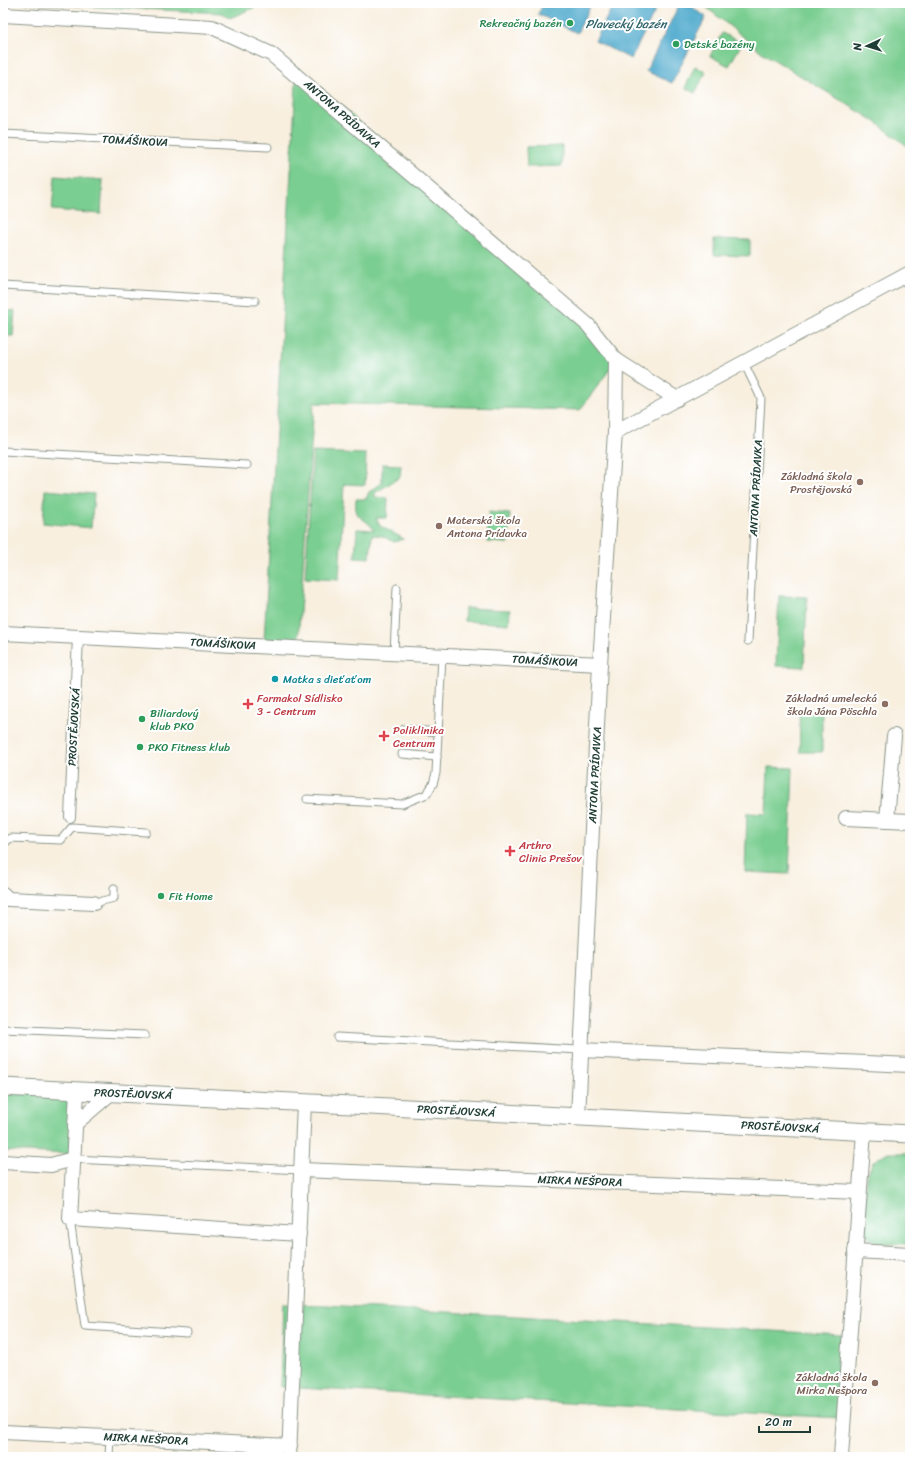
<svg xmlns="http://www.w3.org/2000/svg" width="913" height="1460" viewBox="0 0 913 1460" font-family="Sriracha,sans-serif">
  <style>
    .green { fill: #7ace91; stroke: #4c8662 }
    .water { fill: #51abce; stroke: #387481 }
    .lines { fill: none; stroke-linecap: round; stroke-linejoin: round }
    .service-casing { stroke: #8c968a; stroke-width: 9 }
    .pedestrian-casing { stroke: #8c968a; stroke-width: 12 }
    .minor-casing { stroke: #8c968a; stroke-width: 16 }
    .tertiary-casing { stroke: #8c968a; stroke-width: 19 }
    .service { stroke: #fff; stroke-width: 7 }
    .pedestrian { stroke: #fff; stroke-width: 10 }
    .minor { stroke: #fff; stroke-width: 14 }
    .tertiary { stroke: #fff; stroke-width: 17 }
    .leisure-dot { fill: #2e9e5b; stroke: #fff; stroke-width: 1.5 }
    .education-dot { fill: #8d6e63; stroke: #fff; stroke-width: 1.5 }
    .culture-dot { fill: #0f9aa8; stroke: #fff; stroke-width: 1.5 }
    .health-dot { fill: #e0444e; stroke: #fff; stroke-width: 1.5 }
    .labels { text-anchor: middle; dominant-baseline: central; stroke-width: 4; stroke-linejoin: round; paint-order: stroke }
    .leisure-label { font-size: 11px; fill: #27864d; stroke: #fff; text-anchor: start }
    .street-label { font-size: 11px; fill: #1f3d34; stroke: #fff }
    .education-label { font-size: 11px; fill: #785e54; stroke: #fff; text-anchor: end }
    .culture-label { font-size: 11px; fill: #0d838f; stroke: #fff; text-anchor: start }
    .health-label { font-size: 11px; fill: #be3a42; stroke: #fff; text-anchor: start }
    .water-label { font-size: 12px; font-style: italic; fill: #30646a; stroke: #fff }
  </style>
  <rect width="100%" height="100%" fill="#fff"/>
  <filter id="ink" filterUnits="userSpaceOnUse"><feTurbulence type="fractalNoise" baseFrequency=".025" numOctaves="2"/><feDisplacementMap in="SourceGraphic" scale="8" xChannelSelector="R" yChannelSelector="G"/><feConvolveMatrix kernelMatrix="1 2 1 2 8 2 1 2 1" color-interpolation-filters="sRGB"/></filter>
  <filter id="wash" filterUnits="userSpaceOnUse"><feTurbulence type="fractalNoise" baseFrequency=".012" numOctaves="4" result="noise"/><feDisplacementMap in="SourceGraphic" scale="16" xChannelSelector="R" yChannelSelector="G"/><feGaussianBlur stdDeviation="0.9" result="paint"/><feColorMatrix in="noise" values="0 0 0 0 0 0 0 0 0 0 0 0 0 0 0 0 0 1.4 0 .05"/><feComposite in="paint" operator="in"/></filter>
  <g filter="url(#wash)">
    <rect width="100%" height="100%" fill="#f8efdf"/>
    <!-- green -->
    <g class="green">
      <polygon points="21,3 265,3 230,18 222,13"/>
      <polygon points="701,3 910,3 910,148 873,120 763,53"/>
      <polygon points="722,33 742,43 729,66 710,56"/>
      <polygon points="695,66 706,72 695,93 685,88"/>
      <polygon points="297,67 621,354 580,410 314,403 298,643 264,640"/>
      <polygon points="562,146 562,166 527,167 526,147"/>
      <polygon points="55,176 103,180 101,214 52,210"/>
      <polygon points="714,239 750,240 750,256 714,255"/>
      <polygon points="3,310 15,311 13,336 3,336"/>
      <polygon points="313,452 366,454 365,485 344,484 339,580 305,578"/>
      <path d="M 382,464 L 401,465 L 400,477 L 375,493 L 375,497 L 388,498 L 387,518 L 376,518 L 380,526 L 404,539 L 394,542 L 382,536 L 372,535 L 370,558 L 355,557 L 357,529 L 374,530 C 363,514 354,522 356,499 L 366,499 L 369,492 L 382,483 Z"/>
      <polygon points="45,490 94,494 91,528 43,523"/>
      <polygon points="489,512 510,514 508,543 487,542"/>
      <polygon points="779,596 807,597 804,667 776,666"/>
      <polygon points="465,608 510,610 509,624 464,621"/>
      <polygon points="799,709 822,709 822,752 800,752"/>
      <polygon points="768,767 793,768 789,874 745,872 747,813 766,814"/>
      <polygon points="3,1084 70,1088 71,1154 3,1151"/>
      <path d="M 886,1153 L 910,1153 L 910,1244 C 894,1243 872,1248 864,1231 L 866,1178 L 873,1162 Z"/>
      <polygon points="283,1304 326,1305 842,1335 840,1418 280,1387"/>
    </g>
    <!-- water -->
    <g class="water">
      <polygon points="544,3 592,3 577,33 538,14"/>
      <polygon points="614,3 659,3 631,59 595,41"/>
      <polygon points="680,3 687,3 706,17 672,83 646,71"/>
    </g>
  </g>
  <g filter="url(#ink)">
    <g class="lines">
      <defs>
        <g id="service">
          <polyline points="3,134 268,147"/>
          <polyline points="3,286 255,301"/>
          <polyline points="744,363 761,398 748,641"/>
          <polyline points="3,451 247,465"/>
          <polyline points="394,653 397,588"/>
          <polyline points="404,729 438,732"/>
          <polyline points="402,754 437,757"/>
          <polyline points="307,799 402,804 427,794 433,784 436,773 442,656"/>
          <polyline points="3,845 10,838 61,840 72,827 146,832"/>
          <polyline points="94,903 114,898 114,888"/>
          <polyline points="3,1029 145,1035"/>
          <polyline points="337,1037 580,1050"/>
          <polyline points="73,1159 301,1170"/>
          <polyline points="70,1219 85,1326 187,1333"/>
          <polyline points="109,1457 110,1437"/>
        </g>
        <polyline id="pedestrian" points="70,817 78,637"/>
        <g id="minor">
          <polyline points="3,15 212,27 271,54 588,325 616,360 615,432 600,664 578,1117"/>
          <polyline points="616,360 677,399"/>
          <polyline points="615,432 910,273"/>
          <polyline points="3,633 600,664"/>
          <polyline points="846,818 910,821"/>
          <polyline points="887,820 894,736"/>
          <polyline points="3,894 8,899 94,903"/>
          <polyline points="580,1050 910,1065"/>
          <polyline points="77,1092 70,1219 299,1234"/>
          <polyline points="75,1124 111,1093"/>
          <polyline points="3,1162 51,1165 73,1159"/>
          <polyline points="301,1170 859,1192"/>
          <polyline points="855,1251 910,1254"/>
          <polyline points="3,1432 290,1446"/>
          <polyline points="289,1457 304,1103"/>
          <polyline points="841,1457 864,1132"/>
        </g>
        <polyline id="tertiary" points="3,1087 910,1134"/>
      </defs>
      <!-- service casing -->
      <use href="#service" class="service-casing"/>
      <!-- pedestrian casing -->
      <use href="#pedestrian" class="pedestrian-casing"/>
      <!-- minor casing -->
      <use href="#minor" class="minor-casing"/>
      <!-- tertiary casing -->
      <use href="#tertiary" class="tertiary-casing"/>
      <!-- service -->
      <use href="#service" class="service"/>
      <!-- pedestrian -->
      <use href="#pedestrian" class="pedestrian"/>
      <!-- minor -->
      <use href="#minor" class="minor"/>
      <!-- tertiary -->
      <use href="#tertiary" class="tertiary"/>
    </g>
  </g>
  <!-- markers -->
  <g class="leisure-dot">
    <circle cx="570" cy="23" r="4"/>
    <circle cx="676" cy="44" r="4"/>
    <circle cx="142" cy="719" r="4"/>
    <circle cx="140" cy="747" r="4"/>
    <circle cx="161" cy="896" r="4"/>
  </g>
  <g class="education-dot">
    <circle cx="860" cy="482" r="4"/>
    <circle cx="439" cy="526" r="4"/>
    <circle cx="885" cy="704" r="4"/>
    <circle cx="875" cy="1383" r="4"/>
  </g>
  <circle class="culture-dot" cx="275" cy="679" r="4"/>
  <g class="health-dot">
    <path d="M246 698h4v4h4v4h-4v4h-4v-4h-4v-4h4z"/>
    <path d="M382 730h4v4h4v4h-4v4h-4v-4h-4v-4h4z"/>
    <path d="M508 845h4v4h4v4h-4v4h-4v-4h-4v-4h4z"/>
  </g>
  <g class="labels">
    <!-- leisure labels -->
    <g class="leisure-label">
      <text x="562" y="23" text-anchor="end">Rekreačný bazén</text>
      <text x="684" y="44">Detské bazény</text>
      <text x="150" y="713">Biliardový<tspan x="150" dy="13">klub PKO</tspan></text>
      <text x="148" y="747">PKO Fitness klub</text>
      <text x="169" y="896">Fit Home</text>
    </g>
    <!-- street labels -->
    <g class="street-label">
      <text transform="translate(342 114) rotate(41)">ANTONA PRÍDAVKA</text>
      <text transform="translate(135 141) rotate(3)">TOMÁŠIKOVA</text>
      <text transform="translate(756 488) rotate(-87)">ANTONA PRÍDAVKA</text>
      <text transform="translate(223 644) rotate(3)">TOMÁŠIKOVA</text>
      <text transform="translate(545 661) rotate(3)">TOMÁŠIKOVA</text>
      <text transform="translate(74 727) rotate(-87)">PROSTĚJOVSKÁ</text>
      <text transform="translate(595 775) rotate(-87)">ANTONA PRÍDAVKA</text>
      <text transform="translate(133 1094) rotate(2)">PROSTĚJOVSKÁ</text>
      <text transform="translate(456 1111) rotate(3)">PROSTĚJOVSKÁ</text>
      <text transform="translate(780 1127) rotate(3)">PROSTĚJOVSKÁ</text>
      <text transform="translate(580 1181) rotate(2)">MIRKA NEŠPORA</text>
      <text transform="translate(146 1439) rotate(3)">MIRKA NEŠPORA</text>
    </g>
    <!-- education labels -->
    <g class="education-label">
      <text x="852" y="476">Základná škola<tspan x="852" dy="13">Prostějovská</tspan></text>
      <text x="447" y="520" text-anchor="start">Materská škola<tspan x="447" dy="13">Antona Prídavka</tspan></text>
      <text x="877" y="698">Základná umelecká<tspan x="877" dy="13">škola Jána Pöschla</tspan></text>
      <text x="867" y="1377">Základná škola<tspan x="867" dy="13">Mirka Nešpora</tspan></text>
    </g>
    <!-- culture labels -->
    <g class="culture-label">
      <text x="283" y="679">Matka s dieťaťom</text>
    </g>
    <!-- health labels -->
    <g class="health-label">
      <text x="257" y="698">Farmakol Sídlisko<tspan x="257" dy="13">3 - Centrum</tspan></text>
      <text x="393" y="730">Poliklinika<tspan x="393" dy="13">Centrum</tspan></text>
      <text x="519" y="845">Arthro<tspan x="519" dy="13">Clinic Prešov</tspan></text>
    </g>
    <!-- water labels -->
    <g class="water-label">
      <text x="626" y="24">Plavecký bazén</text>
    </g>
  </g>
  <!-- margin -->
  <rect width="913" height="1460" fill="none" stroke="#fff" stroke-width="16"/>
  <!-- north arrow -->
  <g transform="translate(867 46) rotate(266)" stroke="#ffffff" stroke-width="3" paint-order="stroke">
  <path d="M0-3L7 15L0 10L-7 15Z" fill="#1f3d34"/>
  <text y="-6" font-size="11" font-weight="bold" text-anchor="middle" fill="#1f3d34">N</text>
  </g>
  <!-- scale -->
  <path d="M759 1426v6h51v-6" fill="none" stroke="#1f3d34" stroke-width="2"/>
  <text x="765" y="1426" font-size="12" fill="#1f3d34" stroke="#ffffff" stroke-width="3" paint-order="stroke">20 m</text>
</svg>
